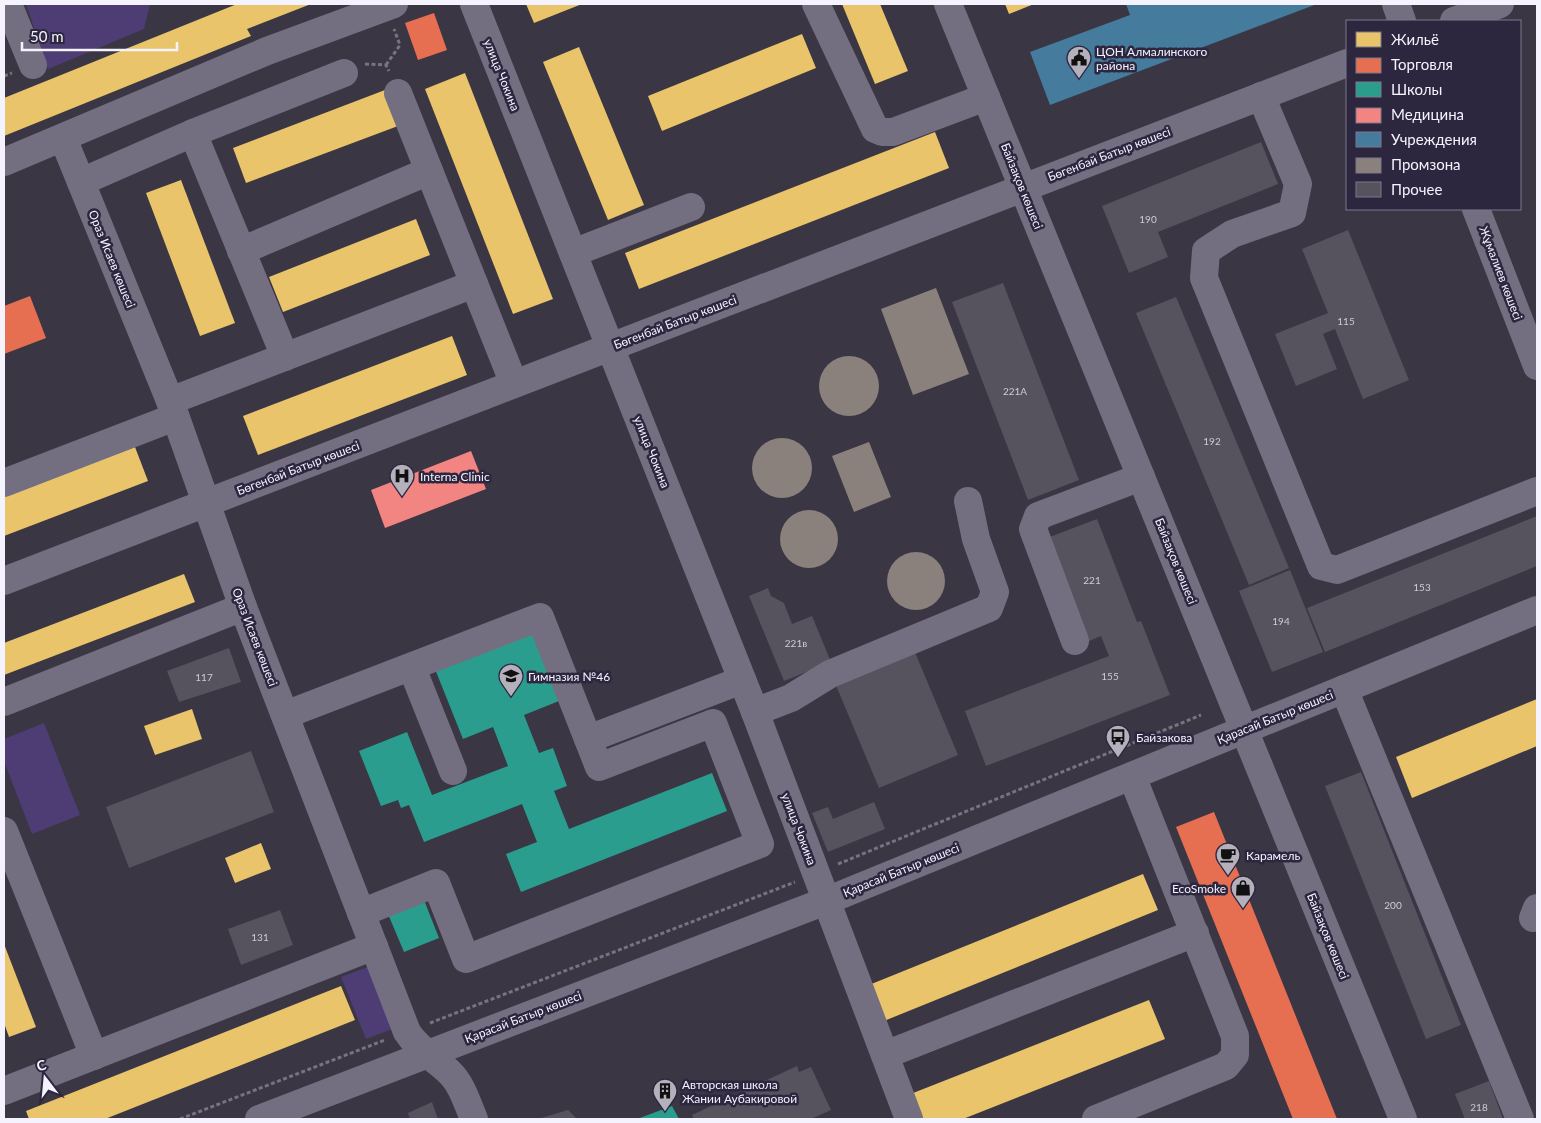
<svg xmlns="http://www.w3.org/2000/svg" width="1541" height="1123" viewBox="0 0 1541 1123" font-family="Lato,sans-serif">
  <style>
    .green { fill: #4e3d75 }
    .homes { fill: #e9c46a }
    .shops { fill: #e76f51 }
    .schools { fill: #2a9d8f }
    .health { fill: #f28482 }
    .public { fill: #457b9d }
    .industry { fill: #8a817c }
    .building { fill: #56525e }
    .lines { fill: none; stroke-linecap: round; stroke-linejoin: round }
    .path { stroke: #777381; stroke-width: 3; stroke-dasharray: 4 2.5; stroke-linecap: butt }
    .minor { stroke: #736f80; stroke-width: 28 }
    .labels { text-anchor: middle; dominant-baseline: central; stroke-width: 5; stroke-linejoin: round; paint-order: stroke }
    .number-label { font-size: 10px; fill: #cdcbd6 }
    .poi-label { font-size: 12px; fill: #f5f3fe; stroke: #2d263f; text-anchor: start }
    .street-label { font-size: 12px; fill: #f5f3fe; stroke: #2d263f }
  </style>
  <rect width="100%" height="100%" fill="#3a3644"/>
  <!-- green -->
  <g class="green">
    <polygon points="26,4 150,4 144,29 48,69"/>
    <polygon points="44,723 80,815 32,834 4,761 4,739"/>
    <polygon points="368,967 392,1029 366,1039 341,977"/>
  </g>
  <!-- homes -->
  <g class="homes">
    <polygon points="237,4 311,4 247,29 251,36 4,136 4,98"/>
    <polygon points="526,4 582,4 534,23"/>
    <polygon points="842,4 880,4 908,71 875,84"/>
    <polygon points="1005,4 1034,4 1009,14"/>
    <polygon points="802,34 816,68 662,131 648,96"/>
    <polygon points="579,47 644,205 608,220 543,62"/>
    <polygon points="465,73 553,299 513,314 425,89"/>
    <polygon points="385,90 398,126 246,183 233,148"/>
    <polygon points="935,132 949,168 639,289 625,253"/>
    <polygon points="181,180 235,323 200,336 146,193"/>
    <polygon points="416,219 430,255 283,312 269,277"/>
    <polygon points="452,336 467,375 258,455 243,416"/>
    <polygon points="135,447 148,481 4,536 4,496"/>
    <polygon points="184,574 195,602 4,675 4,643"/>
    <polygon points="1537,699 1537,746 1412,798 1396,757"/>
    <polygon points="192,709 202,739 155,755 144,726"/>
    <polygon points="261,843 271,869 235,883 225,858"/>
    <polygon points="1143,874 1158,910 879,1023 864,987"/>
    <polygon points="4,944 36,1027 9,1037 4,1023"/>
    <polygon points="341,986 355,1020 105,1119 29,1119 26,1111"/>
    <polygon points="1149,1000 1165,1039 963,1119 918,1119 908,1095"/>
  </g>
  <!-- shops -->
  <g class="shops">
    <polygon points="434,13 447,50 418,60 405,23"/>
    <polygon points="30,296 46,338 4,354 4,306"/>
    <polygon points="1214,812 1337,1119 1293,1119 1176,827"/>
  </g>
  <!-- schools -->
  <g class="schools">
    <polygon points="531,631 559,701 524,715 539,753 553,748 567,786 554,791 569,829 712,773 727,811 521,892 506,854 537,842 522,804 424,842 409,805 401,808 398,800 381,806 359,751 407,732 432,795 508,766 493,727 463,739 435,669"/>
    <polygon points="424,900 439,938 404,952 388,914"/>
    <polygon points="672,1106 679,1119 637,1119"/>
  </g>
  <!-- health -->
  <polygon class="health" points="471,451 486,489 385,528 371,490"/>
  <!-- public -->
  <polygon class="public" points="1126,4 1317,4 1050,105 1030,52 1130,15"/>
  <!-- industry -->
  <g class="industry">
    <polygon points="936,288 969,374 913,395 881,309"/>
    <circle cx="849" cy="386" r="30"/>
    <circle cx="782" cy="468" r="30"/>
    <polygon points="869,442 891,497 854,512 832,456"/>
    <circle cx="809" cy="539" r="29"/>
    <circle cx="916" cy="581" r="29"/>
  </g>
  <!-- building -->
  <g class="building">
    <polygon points="1261,142 1278,184 1158,232 1168,257 1129,273 1102,206"/>
    <polygon points="1348,230 1409,380 1363,399 1335,329 1323,334 1337,369 1296,386 1275,334 1328,313 1302,249"/>
    <polygon points="1003,283 1079,480 1028,500 952,302"/>
    <polygon points="1176,297 1289,568 1249,585 1136,313"/>
    <polygon points="1537,516 1537,566 1325,652 1307,608"/>
    <polygon points="1097,519 1137,622 1141,621 1170,695 986,766 965,711 1109,656 1101,636 1087,642 1047,538"/>
    <polygon points="1290,570 1323,652 1272,672 1239,591"/>
    <polygon points="768,588 771,596 784,603 792,624 812,616 831,662 784,681 749,596"/>
    <polygon points="229,648 241,682 179,702 167,671"/>
    <polygon points="914,650 958,755 879,788 835,683"/>
    <polygon points="251,751 274,812 129,868 106,807"/>
    <polygon points="1361,772 1461,1025 1426,1039 1325,786"/>
    <polygon points="874,802 885,829 828,852 812,813 828,807 833,819"/>
    <polygon points="280,910 293,945 241,965 228,929"/>
    <polygon points="797,1066 799,1072 811,1067 831,1110 811,1119 694,1119 692,1115"/>
    <polygon points="1489,1081 1503,1119 1465,1119 1455,1094"/>
    <polygon points="432,1102 438,1119 410,1119 408,1113"/>
    <polygon points="568,1110 577,1119 538,1119"/>
  </g>
  <g class="lines">
    <!-- path -->
    <g class="path">
      <polyline points="365,64 386,65 389,71"/>
      <polyline points="386,65 400,45 394,29"/>
      <polyline points="4,76 12,73"/>
      <polyline points="838,864 1201,715"/>
      <polyline points="430,1023 795,882"/>
      <polyline points="180,1119 385,1040"/>
    </g>
    <!-- minor -->
    <g class="minor">
      <polyline points="8,4 33,65"/>
      <polyline points="474,4 755,712 909,1119"/>
      <polyline points="816,4 875,129 882,132 893,132 986,97"/>
      <polyline points="948,4 1403,1119"/>
      <polyline points="1396,4 1402,21"/>
      <polyline points="1454,21 1500,4"/>
      <polyline points="398,93 514,384"/>
      <polyline points="1261,96 1298,184 1292,213 1232,234 1206,251 1204,278 1321,566 1337,570 1537,491"/>
      <polyline points="193,133 285,357"/>
      <path d="M 63,138 L 170,401 L 243,607 L 407,1032 C 418,1049 434,1058 449,1072 C 462,1084 467,1103 474,1119"/>
      <polyline points="4,162 267,51 394,4"/>
      <polyline points="81,182 193,133 344,73"/>
      <polyline points="1476,209 1537,366"/>
      <polyline points="241,251 429,171"/>
      <polyline points="573,253 691,207"/>
      <polyline points="170,401 474,284"/>
      <polyline points="4,483 175,417"/>
      <polyline points="4,581 1347,63"/>
      <polyline points="1075,641 1033,529 1038,516 1141,477"/>
      <polyline points="412,668 453,771"/>
      <polyline points="1344,689 1520,1119"/>
      <polyline points="4,702 243,607"/>
      <polyline points="755,712 791,698 830,674 989,608 995,592 976,539 968,501"/>
      <polyline points="285,715 540,617 599,767 713,723 760,844 466,959 436,883 361,913"/>
      <polyline points="588,739 742,680"/>
      <polyline points="4,831 94,1056"/>
      <polyline points="1533,918 1537,908"/>
      <polyline points="885,1055 1195,933"/>
      <polyline points="4,1091 374,946"/>
      <polyline points="259,1119 826,901 1537,610"/>
      <polyline points="1096,1119 1226,1066 1235,1055 1235,1036 1132,776"/>
    </g>
  </g>
  <!-- icons -->
  <defs>
    <symbol id="civic-pin" viewBox="-11 -11 22 30"><path d="M0 17L-7.5 6A9.5 9.5 0 1 1 7.5 6Z" fill="#b4b1bd" stroke="#2d263f"/><path d="M-.6-6.5H3V-4.5H.6V-3L4-1V1h2V6H-6V1h2V-1L-.6-3ZM-1.2 2.5V6h2.4V2.5Z" fill="#111"/></symbol>
    <symbol id="hospital-pin" viewBox="-11 -11 22 30"><path d="M0 17L-7.5 6A9.5 9.5 0 1 1 7.5 6Z" fill="#b4b1bd" stroke="#2d263f"/><path d="M-5-5h3v3.5h4V-5h3V5h-3V1.5h-4V5h-3Z" fill="#111"/></symbol>
    <symbol id="university-pin" viewBox="-11 -11 22 30"><path d="M0 17L-7.5 6A9.5 9.5 0 1 1 7.5 6Z" fill="#b4b1bd" stroke="#2d263f"/><path d="M0-5L7-2L0 1L-7-2ZM-4 1L0 2.5L4 1V4Q0 6-4 4Z" fill="#111"/></symbol>
    <symbol id="bus-pin" viewBox="-11 -11 22 30"><path d="M0 17L-7.5 6A9.5 9.5 0 1 1 7.5 6Z" fill="#b4b1bd" stroke="#2d263f"/><path d="M-5-6H5V4H4V6H2V4H-2V6H-4V4H-5ZM-3.5-4V0h7V-4ZM-3.5 1.2v1.5H-2V1.2ZM2 1.2v1.5H3.5V1.2Z" fill="#111"/></symbol>
    <symbol id="cafe-pin" viewBox="-11 -11 22 30"><path d="M0 17L-7.5 6A9.5 9.5 0 1 1 7.5 6Z" fill="#b4b1bd" stroke="#2d263f"/><path d="M-5.5-4.5H6V0H3Q3 3.5 0 3.5H-2.5Q-5.5 3.5-5.5 0ZM3-3.2v2h1.7v-2ZM-6 4.5H4V6H-6Z" fill="#111"/></symbol>
    <symbol id="shop-pin" viewBox="-11 -11 22 30"><path d="M0 17L-7.5 6A9.5 9.5 0 1 1 7.5 6Z" fill="#b4b1bd" stroke="#2d263f"/><path d="M-5-2.5h2.3a2.7 3.5 0 0 1 5.4 0H5L5.5 6h-11ZM-1.5-2.5h3a1.5 2.3 0 0 0-3 0Z" fill="#111"/></symbol>
    <symbol id="building-pin" viewBox="-11 -11 22 30"><path d="M0 17L-7.5 6A9.5 9.5 0 1 1 7.5 6Z" fill="#b4b1bd" stroke="#2d263f"/><path d="M-4-6H4V6H1V3H-1V6H-4ZM-2.5-4.3h1.7v1.8h-1.7ZM.8-4.3h1.7v1.8H.8ZM-2.5-1h1.7V.8h-1.7ZM.8-1h1.7V.8H.8Z" fill="#111"/></symbol>
  </defs>
  <g fill-rule="evenodd">
    <use href="#civic-pin" x="1065" y="44" width="28" height="38"/>
    <use href="#hospital-pin" x="388" y="462" width="28" height="38"/>
    <use href="#university-pin" x="497" y="662" width="28" height="38"/>
    <use href="#bus-pin" x="1104" y="723" width="28" height="38"/>
    <use href="#cafe-pin" x="1214" y="841" width="28" height="38"/>
    <use href="#shop-pin" x="1229" y="874" width="28" height="38"/>
    <use href="#building-pin" x="651" y="1077" width="28" height="38"/>
  </g>
  <g class="labels">
    <!-- number labels -->
    <g class="number-label">
      <text x="1148" y="219">190</text>
      <text x="1346" y="321">115</text>
      <text x="1015" y="391">221А</text>
      <text x="1212" y="441">192</text>
      <text x="1092" y="580">221</text>
      <text x="1422" y="587">153</text>
      <text x="1281" y="621">194</text>
      <text x="796" y="643">221в</text>
      <text x="1110" y="676">155</text>
      <text x="204" y="677">117</text>
      <text x="1393" y="905">200</text>
      <text x="260" y="937">131</text>
      <text x="1479" y="1107">218</text>
    </g>
    <!-- poi labels -->
    <g class="poi-label">
      <text x="1096" y="51">ЦОН Алмалинского<tspan x="1096" dy="14">района</tspan></text>
      <text x="420" y="476">Interna Clinic</text>
      <text x="528" y="676">Гимназия №46</text>
      <text x="1136" y="737">Байзакова</text>
      <text x="1246" y="855">Карамель</text>
      <text x="1226" y="888" text-anchor="end">EcoSmoke</text>
      <text x="682" y="1084">Авторская школа<tspan x="682" dy="14">Жании Аубакировой</tspan></text>
    </g>
    <!-- street labels -->
    <g class="street-label">
      <text transform="translate(502 75) rotate(68)">улица Чокина</text>
      <text transform="translate(1109 154) rotate(-21)">Бөгенбай Батыр көшесі</text>
      <text transform="translate(1022 186) rotate(68)">Байзақов көшесі</text>
      <text transform="translate(112 259) rotate(68)">Ораз Исаев көшесі</text>
      <text transform="translate(1501 273) rotate(69)">Жұмалиев көшесі</text>
      <text transform="translate(675 322) rotate(-21)">Бөгенбай Батыр көшесі</text>
      <text transform="translate(652 452) rotate(68)">улица Чокина</text>
      <text transform="translate(298 468) rotate(-21)">Бөгенбай Батыр көшесі</text>
      <text transform="translate(1176 561) rotate(68)">Байзақов көшесі</text>
      <text transform="translate(255 637) rotate(69)">Ораз Исаев көшесі</text>
      <text transform="translate(1275 717) rotate(-22)">Қарасай Батыр көшесі</text>
      <text transform="translate(799 829) rotate(69)">улица Чокина</text>
      <text transform="translate(901 870) rotate(-22)">Қарасай Батыр көшесі</text>
      <text transform="translate(1328 936) rotate(68)">Байзақов көшесі</text>
      <text transform="translate(523 1017) rotate(-21)">Қарасай Батыр көшесі</text>
    </g>
  </g>
  <!-- border -->
  <rect width="1541" height="1123" fill="none" stroke="#f5f3fe" stroke-width="10"/>
  <!-- legend -->
  <rect x="1346" y="20" width="175" height="190" fill="#2d263f" stroke="#7d788b"/>
  <rect x="1356" y="32" width="25" height="15" fill="#e9c46a" stroke="#7d788b"/>
  <text x="1391" y="45" font-size="15" fill="#f5f3fe">Жильё</text>
  <rect x="1356" y="58" width="25" height="15" fill="#e76f51" stroke="#7d788b"/>
  <text x="1391" y="70" font-size="15" fill="#f5f3fe">Торговля</text>
  <rect x="1356" y="82" width="25" height="15" fill="#2a9d8f" stroke="#7d788b"/>
  <text x="1391" y="95" font-size="15" fill="#f5f3fe">Школы</text>
  <rect x="1356" y="108" width="25" height="15" fill="#f28482" stroke="#7d788b"/>
  <text x="1391" y="120" font-size="15" fill="#f5f3fe">Медицина</text>
  <rect x="1356" y="132" width="25" height="15" fill="#457b9d" stroke="#7d788b"/>
  <text x="1391" y="145" font-size="15" fill="#f5f3fe">Учреждения</text>
  <rect x="1356" y="158" width="25" height="15" fill="#8a817c" stroke="#7d788b"/>
  <text x="1391" y="170" font-size="15" fill="#f5f3fe">Промзона</text>
  <rect x="1356" y="182" width="25" height="15" fill="#56525e" stroke="#7d788b"/>
  <text x="1391" y="195" font-size="15" fill="#f5f3fe">Прочее</text>
  <!-- north arrow -->
  <g transform="translate(45 1078) rotate(344)" stroke="#2d263f" stroke-width="4" paint-order="stroke">
  <path d="M0-4L9 19L0 12L-9 19Z" fill="#f5f3fe"/>
  <text y="-8" font-size="14" font-weight="bold" text-anchor="middle" fill="#f5f3fe">С</text>
  </g>
  <!-- scale -->
  <path d="M22 42v8h155v-8" fill="none" stroke="#f5f3fe" stroke-width="2.5"/>
  <text x="30" y="42" font-size="15" fill="#f5f3fe" stroke="#2d263f" stroke-width="4" paint-order="stroke">50 m</text>
</svg>
